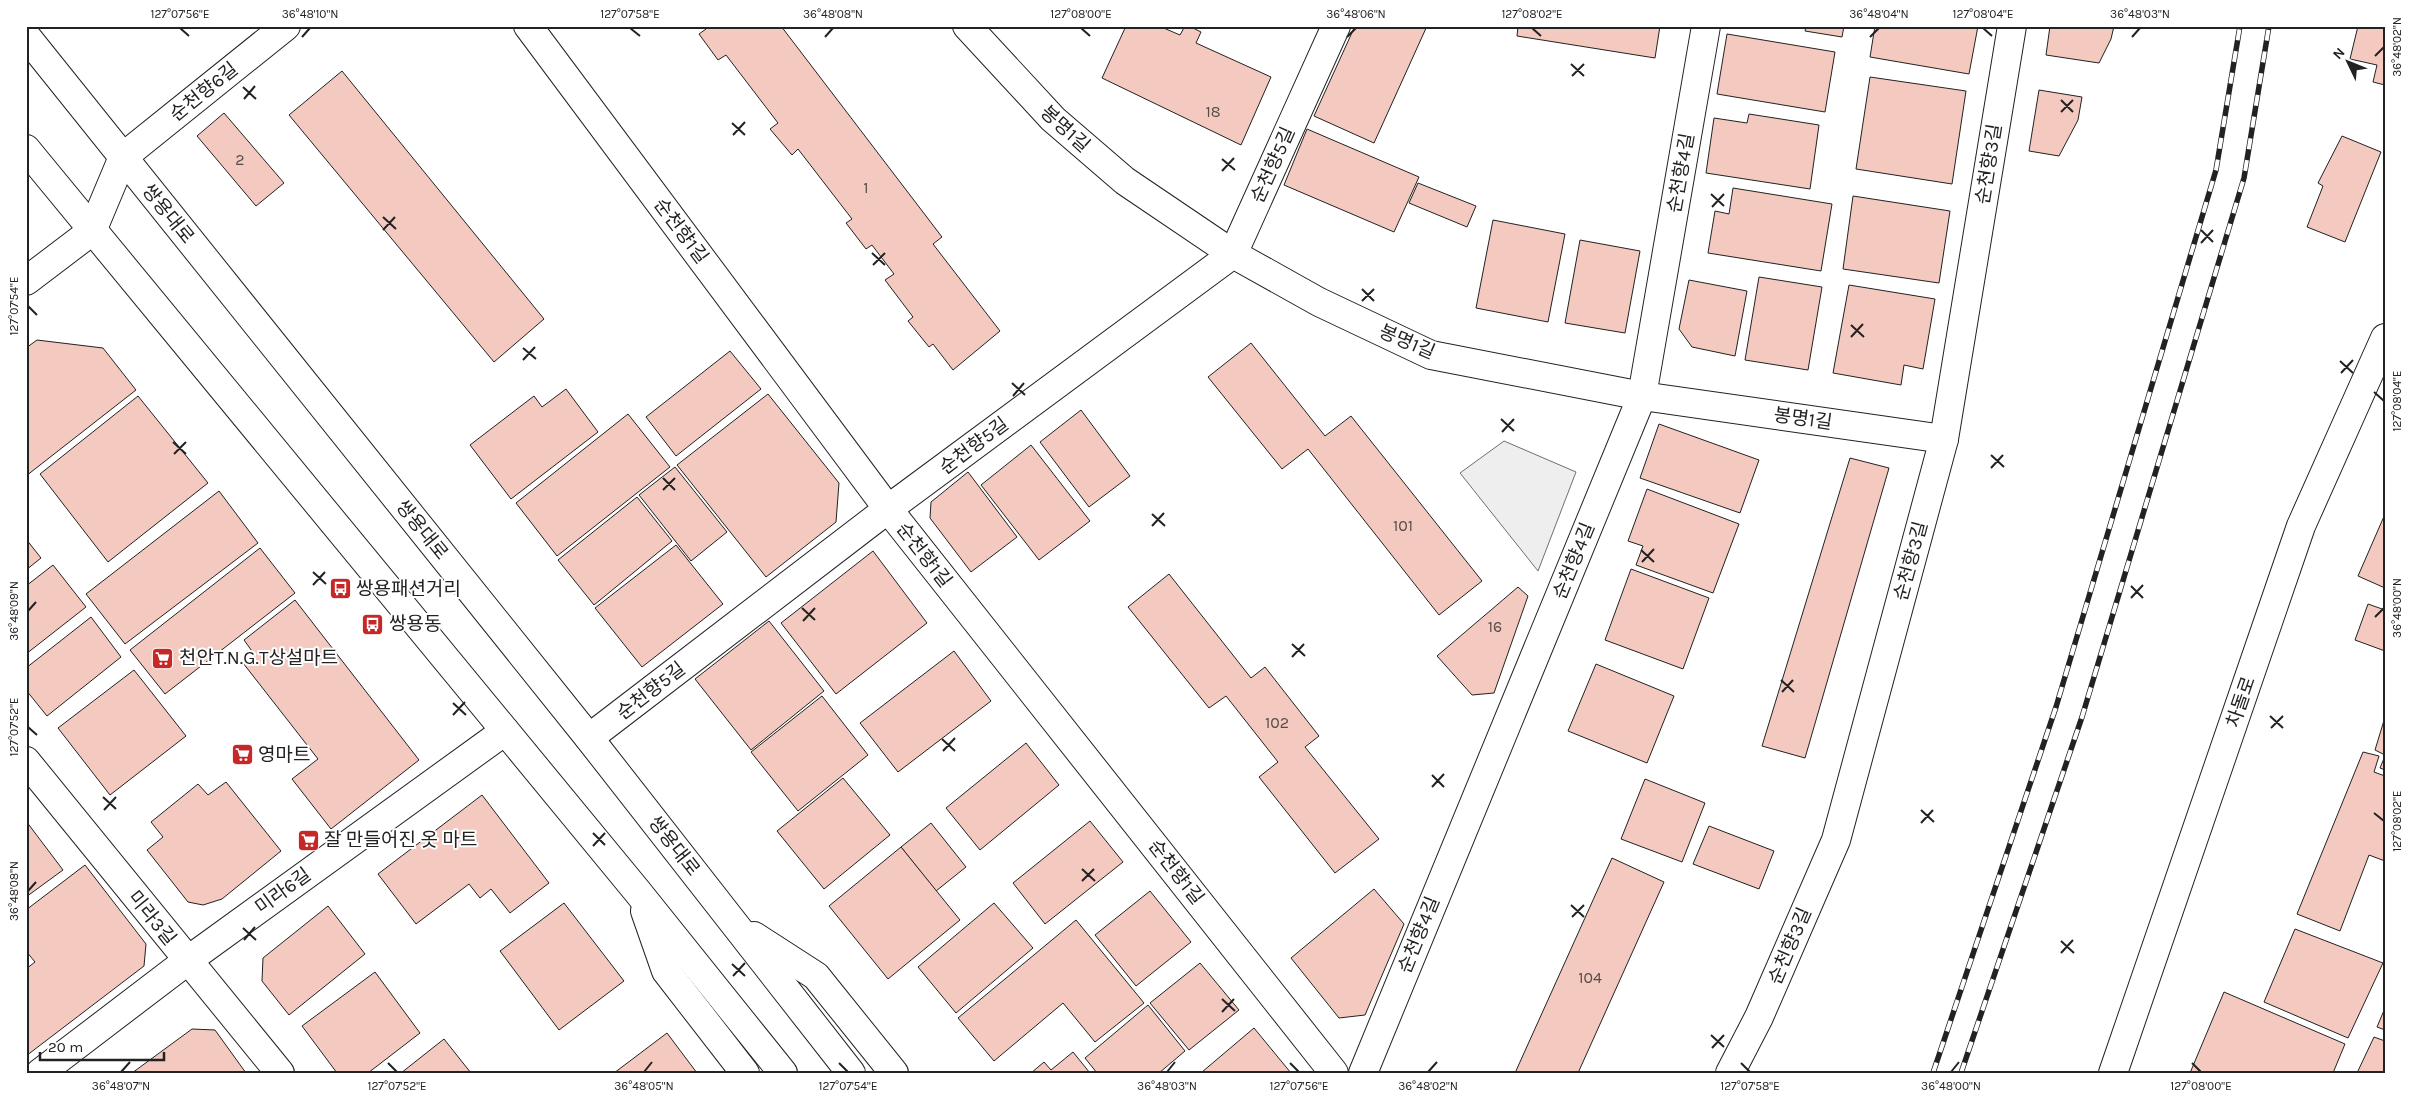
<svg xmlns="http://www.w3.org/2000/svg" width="2411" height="1099" viewBox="0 0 2411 1099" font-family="Karla,'Noto Sans KR',sans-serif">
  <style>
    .green { fill: #eee; stroke: #6f6f6f }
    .building { fill: #f3c9c0; stroke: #222 }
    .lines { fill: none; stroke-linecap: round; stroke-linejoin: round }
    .minor-casing { stroke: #222; stroke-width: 30 }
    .major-casing { stroke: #222; stroke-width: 30 }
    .minor { stroke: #fff; stroke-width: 28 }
    .major { stroke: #fff; stroke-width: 28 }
    .rail-casing { stroke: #222; stroke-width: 5.5 }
    .rail { stroke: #fff; stroke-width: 4; stroke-dasharray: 11; stroke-linecap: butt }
    .ticks { fill: none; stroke: #222; stroke-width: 2 }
    .labels { text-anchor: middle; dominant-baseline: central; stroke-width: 4; stroke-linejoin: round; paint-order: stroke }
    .number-label { font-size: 16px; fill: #564c4a }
    .street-label { font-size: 19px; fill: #222; stroke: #fff }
    .poi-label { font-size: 19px; fill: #222; stroke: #fff; text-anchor: start }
    .neatline { fill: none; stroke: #222; stroke-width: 2 }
    .ticks-label { font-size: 12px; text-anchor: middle; fill: #222 }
  </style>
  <rect width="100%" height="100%" fill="#fff"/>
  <!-- green -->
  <polygon class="green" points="1504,441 1576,472 1538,571 1460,473"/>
  <!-- building -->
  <g class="building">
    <polygon points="705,26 781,26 942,237 933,244 1000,331 953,370 933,344 929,347 908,321 913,317 885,280 894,274 872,245 866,249 846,223 852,219 798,149 792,155 770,129 778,123 726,55 718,60 699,34 706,29"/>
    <polygon points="1126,26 1159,26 1180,35 1185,26 1189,26 1201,32 1196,43 1271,77 1241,145 1102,78"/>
    <polygon points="1355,26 1427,26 1374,143 1314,116"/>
    <polygon points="1518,26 1660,26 1655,58 1517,36"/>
    <polygon points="1806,26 1844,26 1842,37 1805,31"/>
    <polygon points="1875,26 1978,26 1969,74 1870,57"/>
    <polygon points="2050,26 2114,26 2111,39 2099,63 2046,55"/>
    <polygon points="2358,26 2385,26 2385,85 2373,82 2377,65 2350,59"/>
    <polygon points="1727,34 1835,52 1825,112 1717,94"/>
    <polygon points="342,71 544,319 494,362 289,115"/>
    <polygon points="1870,77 1966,91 1952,184 1856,169"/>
    <polygon points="2039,90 2082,97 2078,120 2059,156 2029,151"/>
    <polygon points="224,113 284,183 256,206 197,136"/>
    <polygon points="1749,114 1819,125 1810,189 1706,173 1714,118 1747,123"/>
    <polygon points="1307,129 1419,177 1394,232 1284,185"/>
    <polygon points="2342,136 2381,152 2345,242 2307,227 2323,186 2318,183"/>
    <polygon points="1418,183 1476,206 1467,227 1409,203"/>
    <polygon points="1733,188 1832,204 1821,271 1708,253 1715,211 1729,214"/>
    <polygon points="1853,196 1950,211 1939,283 1843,269"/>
    <polygon points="1493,220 1565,234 1548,322 1476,308"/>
    <polygon points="1580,240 1640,251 1625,333 1565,323"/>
    <polygon points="1759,277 1822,287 1808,370 1745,360"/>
    <polygon points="1689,280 1747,291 1735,356 1692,347 1679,329"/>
    <polygon points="1849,285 1935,299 1923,369 1904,365 1901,385 1833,373"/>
    <polygon points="37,340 103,348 136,390 26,476 26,348"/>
    <polygon points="1251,343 1325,436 1351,416 1482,581 1439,615 1308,449 1282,469 1208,377"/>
    <polygon points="730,351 761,389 676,456 646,417"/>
    <polygon points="566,389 598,432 511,499 470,445 534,396 542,407"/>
    <polygon points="768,394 839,483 836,522 766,577 677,465"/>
    <polygon points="138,396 208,483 108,562 40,474"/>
    <polygon points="1081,410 1130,476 1089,507 1040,442"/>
    <polygon points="628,414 670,467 557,556 516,503"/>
    <polygon points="1659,424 1759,460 1740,513 1640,478"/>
    <polygon points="1031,445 1090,521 1039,560 981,485"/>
    <polygon points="1850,458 1889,468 1805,758 1762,746"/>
    <polygon points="675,467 727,532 691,561 639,495"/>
    <polygon points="968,472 1017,537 971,572 930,518 931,502"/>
    <polygon points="1647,489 1739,524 1713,593 1636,565 1643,546 1628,541"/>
    <polygon points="219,491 258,543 125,644 86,594"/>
    <polygon points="637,497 672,541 594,605 558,560"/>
    <polygon points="2385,514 2385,588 2358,576"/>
    <polygon points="26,539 41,558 26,570"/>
    <polygon points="676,545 723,604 642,667 595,608"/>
    <polygon points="260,548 295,593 165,694 130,650"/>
    <polygon points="873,551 927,623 836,694 781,623"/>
    <polygon points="53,565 86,607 26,654 26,586"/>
    <polygon points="1631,569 1709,598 1683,669 1605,640"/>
    <polygon points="1169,574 1251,678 1265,667 1319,736 1305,747 1379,839 1335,873 1259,777 1278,762 1226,696 1209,708 1128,607"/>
    <polygon points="1518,587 1528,596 1494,693 1472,695 1437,656"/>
    <polygon points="295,600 419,760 331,829 292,779 318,759 243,663 254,654 244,640"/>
    <polygon points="2368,604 2385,610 2385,651 2355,640"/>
    <polygon points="91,617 121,657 47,716 26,690 26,668"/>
    <polygon points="769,621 824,691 751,750 695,679"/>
    <polygon points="954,651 991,701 898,772 860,723"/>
    <polygon points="1596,664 1674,696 1647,763 1568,731"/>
    <polygon points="134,670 186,736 110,795 58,728"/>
    <polygon points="822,696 868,755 798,811 751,752"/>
    <polygon points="2385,717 2385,755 2375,750"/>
    <polygon points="1026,743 1059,785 980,850 946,808"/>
    <polygon points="2363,752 2379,756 2374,772 2385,776 2385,861 2369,855 2340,931 2297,914"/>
    <polygon points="2385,756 2385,770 2380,768"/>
    <polygon points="843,778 890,835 824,889 777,831"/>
    <polygon points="1645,779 1705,803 1682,862 1621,839"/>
    <polygon points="226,782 281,851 222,899 203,905 188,902 147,850 163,837 151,822 198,784 208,795"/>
    <polygon points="482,795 549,883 510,913 491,889 480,898 469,884 416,924 378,874"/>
    <polygon points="26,821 63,870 26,897"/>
    <polygon points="1090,821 1123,862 1045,924 1013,883"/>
    <polygon points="931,823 966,867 936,891 901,847"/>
    <polygon points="1709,826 1774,851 1759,889 1693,864"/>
    <polygon points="901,847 960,920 888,979 829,906"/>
    <polygon points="1612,858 1664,882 1578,1073 1515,1073"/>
    <polygon points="85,865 146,944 144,966 26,1056 26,969 35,962 26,951 26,910"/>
    <polygon points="1374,889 1404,924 1365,1015 1339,1018 1291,958"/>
    <polygon points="1150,891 1191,942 1136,986 1095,935"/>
    <polygon points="564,903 624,981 559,1030 500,951"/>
    <polygon points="994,903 1033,948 956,1013 918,967"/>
    <polygon points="328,906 365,954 289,1015 262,981 263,958"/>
    <polygon points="1076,920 1144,1003 1095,1042 1063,1003 994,1061 958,1018"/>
    <polygon points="2295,929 2383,963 2348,1038 2264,1002"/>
    <polygon points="1200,963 1239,1010 1189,1050 1150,1003"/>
    <polygon points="375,972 420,1033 368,1073 337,1073 302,1026"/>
    <polygon points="2224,992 2345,1044 2333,1073 2190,1073"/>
    <polygon points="1148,1005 1185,1051 1159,1073 1097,1073 1085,1058"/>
    <polygon points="2385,1008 2385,1030 2377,1027"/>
    <polygon points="1254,1028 1291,1073 1203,1073 1202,1072"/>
    <polygon points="192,1029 215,1030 246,1073 132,1073"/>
    <polygon points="667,1033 697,1073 614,1073"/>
    <polygon points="2374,1037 2385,1041 2385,1073 2357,1073"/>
    <polygon points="444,1039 471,1073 401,1073"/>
    <polygon points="1073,1052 1090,1073 1031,1073 1044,1062 1051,1070"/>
  </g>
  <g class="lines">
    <defs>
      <g id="minor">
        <polyline points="528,26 888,509 1334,1073"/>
        <polyline points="967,26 1053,119 1125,181 1233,254 1319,302 1431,355 1642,396 1944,439"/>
        <polyline points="26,281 92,231 123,157 286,26"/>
        <polyline points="589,738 888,509 1233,254 1336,26"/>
        <polyline points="26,761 280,1073"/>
        <polyline points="40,1073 187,961 505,731"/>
        <polyline points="1363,1073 1642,396 1706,26"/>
        <polyline points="1730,1073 1759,1017 1836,840 1944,439 2012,26"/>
        <polyline points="2113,1073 2301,526 2385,338"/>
      </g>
      <g id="major">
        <polyline points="26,36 589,738 851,1073"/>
        <polyline points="26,149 637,891 783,1073"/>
        <polyline points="645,911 666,971 745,1073"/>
        <polyline points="754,936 816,976 894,1073"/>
      </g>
    </defs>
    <!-- minor casing -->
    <use href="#minor" class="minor-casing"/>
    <!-- major casing -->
    <use href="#major" class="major-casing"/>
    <!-- minor -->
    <use href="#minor" class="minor"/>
    <!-- major -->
    <use href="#major" class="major"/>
    <defs>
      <g id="rail">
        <polyline points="1933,1073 2056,707 2216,170 2240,26"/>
        <polyline points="1961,1073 2082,717 2244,178 2269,26"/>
      </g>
    </defs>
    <!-- rail casing -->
    <use href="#rail" class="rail-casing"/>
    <!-- rail -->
    <use href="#rail" class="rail"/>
  </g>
  <!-- ticks -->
  <path class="ticks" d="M 180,28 L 189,36M 630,28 L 640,36M 1081,28 L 1090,36M 1532,28 L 1541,36M 1983,28 L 1992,36M 302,37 L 310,28M 825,37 L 833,28M 1347,37 L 1356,28M 1870,37 L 1879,28M 2132,37 L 2140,28M 2375,56 L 2384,47M 1571,64 L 1584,76M 1572,76 L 1584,64M 243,87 L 256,99M 244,99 L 255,86M 2061,100 L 2073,112M 2061,112 L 2073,100M 732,123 L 745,135M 733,135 L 745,122M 1222,159 L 1235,170M 1222,171 L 1234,158M 1711,194 L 1724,206M 1712,207 L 1724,194M 383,217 L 396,229M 383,230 L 395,217M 2201,230 L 2213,242M 2201,243 L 2213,230M 872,253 L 885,265M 873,265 L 885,253M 1362,289 L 1374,301M 1362,301 L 1374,289M 28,306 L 37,315M 1851,325 L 1864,337M 1851,337 L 1863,324M 523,348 L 536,359M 523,360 L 535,347M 2340,361 L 2353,373M 2341,373 L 2353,360M 1012,383 L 1025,395M 2374,392 L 2384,401M 1013,396 L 1024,383M 1501,419 L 1514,431M 1502,432 L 1514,419M 173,442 L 186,454M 174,454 L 186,442M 1991,455 L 2004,467M 1991,468 L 2003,455M 663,478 L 675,490M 663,490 L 675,478M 1152,514 L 1165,526M 1152,526 L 1164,513M 1641,550 L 1654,562M 1642,562 L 1654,549M 313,572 L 326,584M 313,585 L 325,572M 2131,586 L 2143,598M 2131,598 L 2143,585M 802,608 L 815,620M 28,611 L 36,602M 2375,617 L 2384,608M 803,621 L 815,608M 1292,644 L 1305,656M 1292,657 L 1304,644M 1781,680 L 1794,692M 1782,692 L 1793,680M 453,703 L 466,715M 453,715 L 465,702M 2270,716 L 2283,728M 28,727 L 37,735M 2271,728 L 2283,716M 942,739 L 955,751M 943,751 L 955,738M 1432,775 L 1444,787M 1432,787 L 1444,774M 103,797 L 116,809M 104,810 L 116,797M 1921,810 L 1934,822M 2374,813 L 2384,821M 1921,823 L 1933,810M 593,833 L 605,845M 593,846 L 605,833M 1082,869 L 1095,881M 1082,881 L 1094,869M 28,891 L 36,882M 1571,905 L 1584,917M 1572,917 L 1584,905M 243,928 L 256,940M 244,940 L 255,927M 2061,941 L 2074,953M 2061,953 L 2073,940M 732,964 L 745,976M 733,976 L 745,963M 1222,999 L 1235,1011M 1222,1012 L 1234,999M 1711,1035 L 1724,1047M 1712,1048 L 1724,1035M 388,1063 L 397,1072M 839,1063 L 848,1072M 1290,1063 L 1299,1072M 1741,1063 L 1750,1072M 2192,1063 L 2201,1072M 121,1072 L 130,1062M 644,1072 L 652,1062M 1167,1072 L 1175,1062M 1428,1072 L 1437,1062M 1951,1072 L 1959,1062"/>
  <!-- icons -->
  <defs>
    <symbol id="bus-square" viewBox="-11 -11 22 22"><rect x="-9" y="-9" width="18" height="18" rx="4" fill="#c62828" stroke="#fff"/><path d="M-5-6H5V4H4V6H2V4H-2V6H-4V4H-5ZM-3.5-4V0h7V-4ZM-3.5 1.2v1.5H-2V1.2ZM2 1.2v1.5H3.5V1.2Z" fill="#fff"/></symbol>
    <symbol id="supermarket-square" viewBox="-11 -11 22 22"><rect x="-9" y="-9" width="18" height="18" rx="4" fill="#c62828" stroke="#fff"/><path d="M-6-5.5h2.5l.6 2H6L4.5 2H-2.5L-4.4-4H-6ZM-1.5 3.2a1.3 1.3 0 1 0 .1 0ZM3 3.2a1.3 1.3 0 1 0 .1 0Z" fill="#fff"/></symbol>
  </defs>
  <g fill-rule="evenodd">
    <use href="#bus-square" x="328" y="576" width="25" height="25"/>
    <use href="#bus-square" x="360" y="612" width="25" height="25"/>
    <use href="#supermarket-square" x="150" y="646" width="25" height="25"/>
    <use href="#supermarket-square" x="230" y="742" width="25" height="25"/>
    <use href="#supermarket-square" x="296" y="828" width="25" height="25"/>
  </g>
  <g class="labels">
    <!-- number labels -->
    <g class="number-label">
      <text x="1213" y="111">18</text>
      <text x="240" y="159">2</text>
      <text x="866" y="187">1</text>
      <text x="1403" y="525">101</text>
      <text x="1495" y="626">16</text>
      <text x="1277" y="722">102</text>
      <text x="1590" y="977">104</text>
    </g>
    <!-- street labels -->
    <g class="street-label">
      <text transform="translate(204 92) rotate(-39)">순천향6길</text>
      <text transform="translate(1065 129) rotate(42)">봉명1길</text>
      <text transform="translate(1989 164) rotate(-81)">순천향3길</text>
      <text transform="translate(1273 165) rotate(-66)">순천향5길</text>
      <text transform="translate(1681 173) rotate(-80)">순천향4길</text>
      <text transform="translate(168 214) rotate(51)">쌍용대로</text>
      <text transform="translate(681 231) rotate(53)">순천향1길</text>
      <text transform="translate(1407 342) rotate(23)">봉명1길</text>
      <text transform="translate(1803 419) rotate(8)">봉명1길</text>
      <text transform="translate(974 446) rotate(-37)">순천향5길</text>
      <text transform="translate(422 530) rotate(51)">쌍용대로</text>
      <text transform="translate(924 555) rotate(52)">순천향1길</text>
      <text transform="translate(1574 561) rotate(-68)">순천향4길</text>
      <text transform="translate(1911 561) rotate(-75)">순천향3길</text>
      <text transform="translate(651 691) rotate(-38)">순천향5길</text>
      <text transform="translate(2241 702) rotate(-71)">차돌로</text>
      <text transform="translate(674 846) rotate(52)">쌍용대로</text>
      <text transform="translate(1176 872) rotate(52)">순천향1길</text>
      <text transform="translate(283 891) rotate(-36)">미라6길</text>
      <text transform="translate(152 918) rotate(51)">미라3길</text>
      <text transform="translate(1419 935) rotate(-68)">순천향4길</text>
      <text transform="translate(1790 946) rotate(-67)">순천향3길</text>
    </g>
    <!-- poi labels -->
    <g class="poi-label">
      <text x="356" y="589">쌍용패션거리</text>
      <text x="389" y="624">쌍용동</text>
      <text x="179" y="658">천안T.N.G.T상설마트</text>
      <text x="258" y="755">영마트</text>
      <text x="324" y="840">잘 만들어진 옷 마트</text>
    </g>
  </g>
  <!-- border -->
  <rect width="2411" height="1099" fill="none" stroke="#ffffff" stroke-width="55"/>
  <!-- north arrow -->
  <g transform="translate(2348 62) rotate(313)" stroke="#ffffff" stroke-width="4" paint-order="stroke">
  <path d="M0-4L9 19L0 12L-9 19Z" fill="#222222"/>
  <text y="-8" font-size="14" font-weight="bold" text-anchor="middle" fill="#222222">N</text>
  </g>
  <!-- scale -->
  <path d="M40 1052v8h124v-8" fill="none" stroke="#222222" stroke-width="2.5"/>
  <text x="48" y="1052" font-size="15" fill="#222222" stroke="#ffffff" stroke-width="4" paint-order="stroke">20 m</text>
  <rect x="28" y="28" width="2356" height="1044" class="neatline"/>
  <g class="ticks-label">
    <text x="180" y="18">127°07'56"E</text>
    <text x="310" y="18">36°48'10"N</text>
    <text x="630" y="18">127°07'58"E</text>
    <text x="833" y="18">36°48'08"N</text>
    <text x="1081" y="18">127°08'00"E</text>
    <text x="1356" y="18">36°48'06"N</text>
    <text x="1532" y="18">127°08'02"E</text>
    <text x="1879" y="18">36°48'04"N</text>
    <text x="1983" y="18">127°08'04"E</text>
    <text x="2140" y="18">36°48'03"N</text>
    <text transform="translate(2397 47) rotate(-90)" y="4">36°48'02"N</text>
    <text transform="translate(14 306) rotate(-90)" y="4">127°07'54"E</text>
    <text transform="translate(2397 401) rotate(-90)" y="4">127°08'04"E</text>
    <text transform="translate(2397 608) rotate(-90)" y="4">36°48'00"N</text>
    <text transform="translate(14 611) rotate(-90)" y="4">36°48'09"N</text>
    <text transform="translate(14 727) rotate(-90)" y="4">127°07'52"E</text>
    <text transform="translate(2397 821) rotate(-90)" y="4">127°08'02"E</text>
    <text transform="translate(14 891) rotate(-90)" y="4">36°48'08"N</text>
    <text x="121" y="1090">36°48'07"N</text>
    <text x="397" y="1090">127°07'52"E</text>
    <text x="644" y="1090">36°48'05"N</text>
    <text x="848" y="1090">127°07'54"E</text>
    <text x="1167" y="1090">36°48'03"N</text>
    <text x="1299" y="1090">127°07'56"E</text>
    <text x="1428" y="1090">36°48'02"N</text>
    <text x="1750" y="1090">127°07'58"E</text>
    <text x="1951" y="1090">36°48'00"N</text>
    <text x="2201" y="1090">127°08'00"E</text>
  </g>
</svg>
